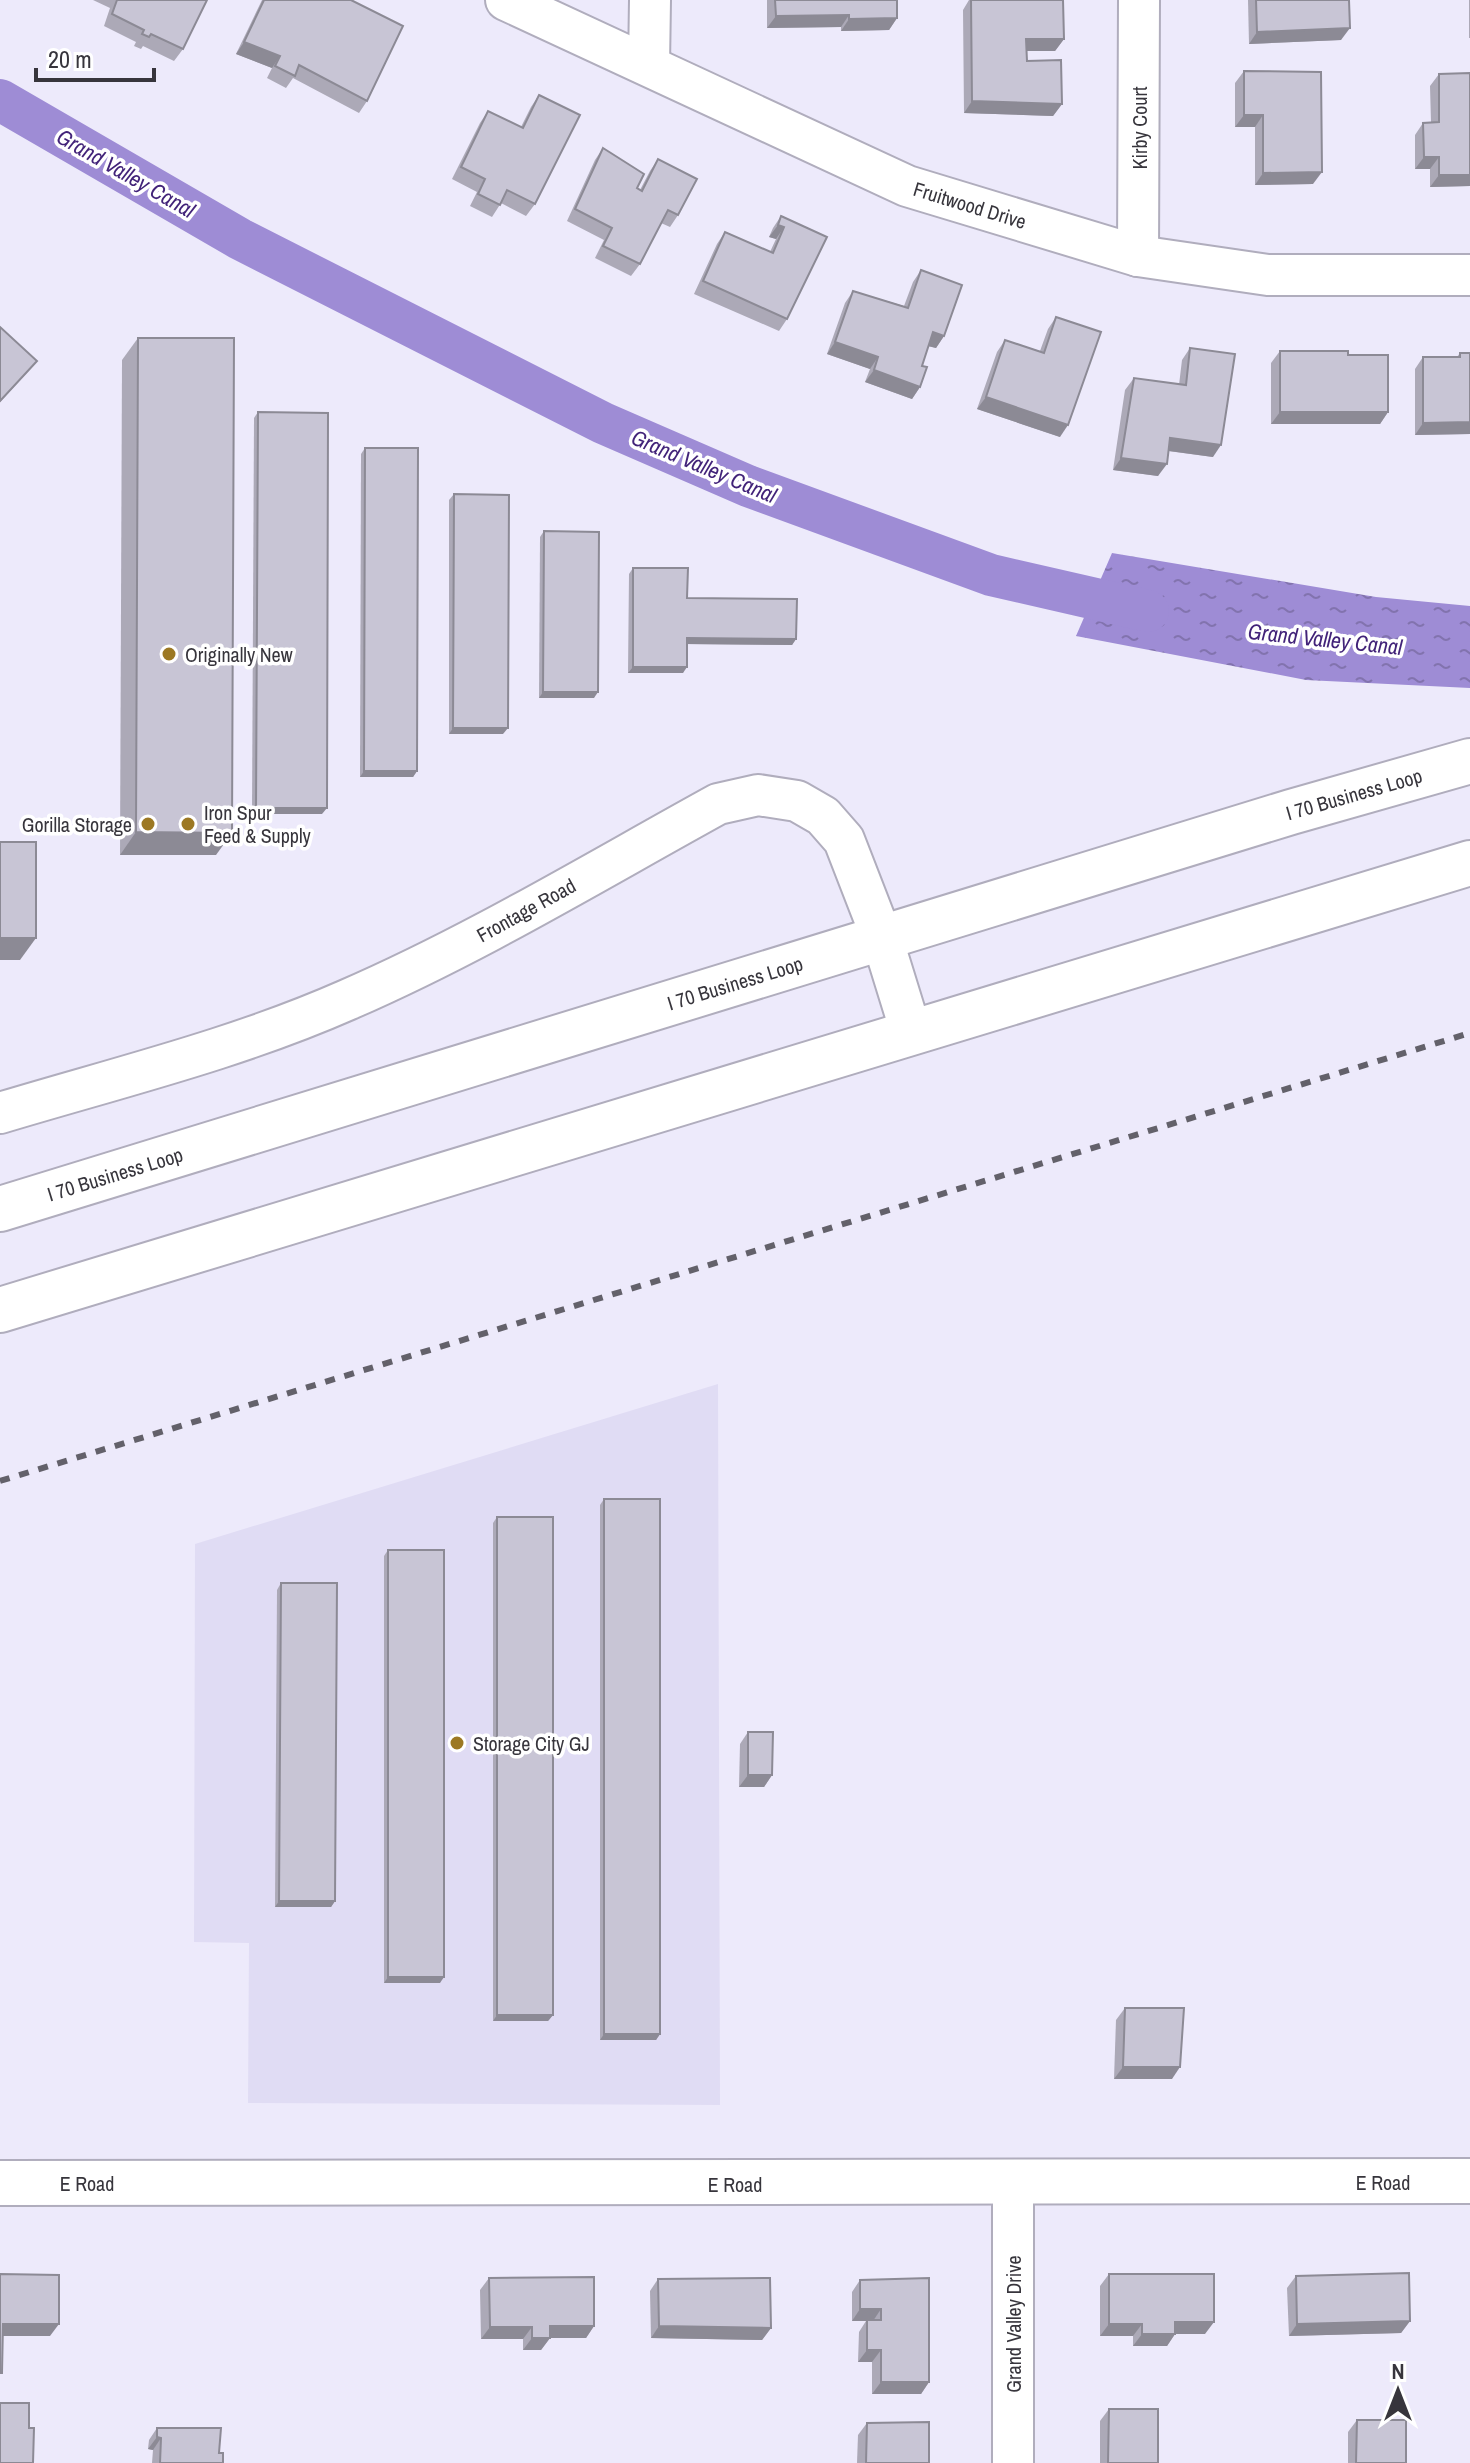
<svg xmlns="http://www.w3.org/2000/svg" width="1470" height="2463" viewBox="0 0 1470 2463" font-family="'Archivo Narrow',sans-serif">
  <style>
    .built { fill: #e0dcf4 }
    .water { fill: url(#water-ripples) }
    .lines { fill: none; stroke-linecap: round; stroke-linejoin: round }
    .canal { stroke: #9e8cd5; stroke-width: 42 }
    .minor-casing { stroke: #b0adbd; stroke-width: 44 }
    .tertiary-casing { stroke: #b0adbd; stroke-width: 48 }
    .primary-casing { stroke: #b0adbd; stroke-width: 48 }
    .minor { stroke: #fff; stroke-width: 40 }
    .tertiary { stroke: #fff; stroke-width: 44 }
    .primary { stroke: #fff; stroke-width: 44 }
    .rail { stroke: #63616a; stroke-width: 6; stroke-dasharray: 10 10; stroke-linecap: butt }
    .wall { fill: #aca9b7 }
    .shaded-wall { fill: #8c8a95 }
    .building { fill: #c8c5d5; stroke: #8c8a95; stroke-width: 2 }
    .poi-dot { fill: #9c7823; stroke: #fff; stroke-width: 3 }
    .labels { text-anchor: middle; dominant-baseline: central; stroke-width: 7; stroke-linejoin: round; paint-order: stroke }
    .street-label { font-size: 20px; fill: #37353c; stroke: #fff }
    .poi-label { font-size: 20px; fill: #37353c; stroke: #fff; text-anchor: start }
    .water-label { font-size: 22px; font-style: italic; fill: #422379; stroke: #fff }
  </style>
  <defs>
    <pattern id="water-ripples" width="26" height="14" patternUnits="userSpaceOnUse" patternTransform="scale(2)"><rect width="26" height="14" fill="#9e8cd5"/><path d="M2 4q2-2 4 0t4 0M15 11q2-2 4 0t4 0" fill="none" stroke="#8273ae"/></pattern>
  </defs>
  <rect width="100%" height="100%" fill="#edeafb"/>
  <!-- built -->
  <polygon class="built" points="718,1384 720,2105 248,2103 249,1943 194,1942 195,1544"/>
  <!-- water -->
  <polygon class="water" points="1112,553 1376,597 1470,606 1470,688 1306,680 1076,636"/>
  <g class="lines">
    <!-- canal -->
    <polyline class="canal" points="0,100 240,239 603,423 748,486 991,575 1148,611"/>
    <defs>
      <g id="minor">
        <polyline points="506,0 907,186 1138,256 1268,275 1470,275"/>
        <polyline points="649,65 650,0"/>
        <polyline points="1138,256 1139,0"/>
        <path d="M 0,1113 C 116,1078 236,1049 347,1000 C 476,944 596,871 718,804 L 758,795 L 797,801 L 823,816 L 844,840 L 882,938 L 911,1032"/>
        <polyline points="1013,2185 1013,2463"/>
      </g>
      <polyline id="tertiary" points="0,2183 1470,2181"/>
      <g id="primary">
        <polyline points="0,1209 1291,812 1470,761"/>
        <polyline points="0,1310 1470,863"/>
      </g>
    </defs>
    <!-- minor casing -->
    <use href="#minor" class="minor-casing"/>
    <!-- tertiary casing -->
    <use href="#tertiary" class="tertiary-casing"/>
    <!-- primary casing -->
    <use href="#primary" class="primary-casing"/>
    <!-- minor -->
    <use href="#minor" class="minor"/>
    <!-- tertiary -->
    <use href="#tertiary" class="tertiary"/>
    <!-- primary -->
    <use href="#primary" class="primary"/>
    <!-- rail -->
    <polyline class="rail" points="0,1481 1470,1033"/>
  </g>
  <!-- wall -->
  <g class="wall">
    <polygon points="93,0 207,0 183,49 174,61 143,46 141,49 134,46 136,42 104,26 110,8"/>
    <polygon points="262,0 351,0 367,101 359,113 293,78 286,88 267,78 272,68 236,54"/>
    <polygon points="767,0 897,0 897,18 889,30 841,31 841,27 767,28"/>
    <polygon points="969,0 1063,0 1064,39 1055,51 1026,51 1027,61 1062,104 1053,116 964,113 963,10"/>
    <polygon points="1248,0 1349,0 1341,40 1249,44"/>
    <rect x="1469" y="0" width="1" height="38"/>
    <polygon points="1244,71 1313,184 1255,185 1255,127 1235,127 1235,83"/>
    <polygon points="1470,73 1470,186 1430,187 1430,169 1415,169 1415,135 1423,123 1431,122 1430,86 1439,74"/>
    <polygon points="539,95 535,204 526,216 501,203 492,217 470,206 477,192 452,179 480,123 488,111 521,127 531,107"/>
    <polygon points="603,148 637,188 640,190 650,171 658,159 678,215 670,227 661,223 640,264 631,276 595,258 604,240 567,221 595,160"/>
    <polygon points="781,216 827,237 787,319 779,331 694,294 717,244 725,232 770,252 776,239 769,237 773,228"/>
    <polygon points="921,270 944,336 936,348 928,346 922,366 920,387 912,399 865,382 870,369 827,354 845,303 853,291 904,306 913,282"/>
    <polygon points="1056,317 1060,437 977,409 997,352 1005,340 1040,351 1048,329"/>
    <polygon points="138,338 216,855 120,855 122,360"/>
    <polygon points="1190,348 1213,457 1168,451 1158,476 1113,470 1125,390 1134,378 1179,385 1182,360"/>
    <polygon points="1280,351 1348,355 1388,412 1380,424 1271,424 1271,363"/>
    <polygon points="1460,353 1470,353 1470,434 1415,435 1415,369 1423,357 1457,357"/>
    <polygon points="258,412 322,814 252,814 254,418"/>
    <polygon points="365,448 417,771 413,777 360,777 361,454"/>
    <polygon points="454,494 503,734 449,734 449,500"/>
    <polygon points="544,531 594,698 539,698 540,537"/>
    <polygon points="633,568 687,598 796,639 792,645 687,644 683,673 628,673 629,574"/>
    <polygon points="604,1499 660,2034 656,2040 600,2040 600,1505"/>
    <polygon points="497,1517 553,2015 548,2021 493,2021 493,1523"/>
    <polygon points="388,1550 440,1983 384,1983 384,1556"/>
    <polygon points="281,1583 335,1901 331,1907 275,1907 277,1590"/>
    <polygon points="748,1732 772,1775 764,1787 739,1787 740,1744"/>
    <polygon points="1125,2008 1172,2079 1114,2079 1116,2020"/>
    <polygon points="1109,2274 1205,2334 1175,2334 1167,2346 1133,2346 1133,2336 1100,2336 1100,2286"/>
    <polygon points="1296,2276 1410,2321 1401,2333 1289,2336 1287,2288"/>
    <polygon points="489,2278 594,2326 586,2338 550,2338 541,2350 523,2350 523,2339 481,2339 480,2290"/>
    <polygon points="929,2278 929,2382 921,2394 872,2394 872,2362 858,2362 859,2332 866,2321 852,2321 852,2292 860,2280"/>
    <polygon points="658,2279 771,2328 762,2340 651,2338 650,2291"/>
    <polygon points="1109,2409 1158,2463 1100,2463 1100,2421"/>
    <polygon points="1357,2420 1406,2463 1348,2463 1348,2432"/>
    <polygon points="867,2423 929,2463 857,2463 858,2435"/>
    <polygon points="157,2428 219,2453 223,2463 152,2463 153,2450 148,2449 149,2440"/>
  </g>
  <!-- shaded-wall -->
  <g class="shaded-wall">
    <polygon points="849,15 841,27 767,28 776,16"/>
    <polygon points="897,18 889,30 841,31 849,19"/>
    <polygon points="1350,28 1341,40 1249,44 1257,32"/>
    <polygon points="1026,39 1064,39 1055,51 1018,51"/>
    <polygon points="244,42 280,56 272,68 236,54"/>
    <polygon points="972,101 1062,104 1053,116 964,113"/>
    <polygon points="1244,115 1263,115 1255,127 1235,127"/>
    <polygon points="1424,157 1439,157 1430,169 1415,169"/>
    <polygon points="1322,172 1313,184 1255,185 1263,173"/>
    <polygon points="1439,175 1470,175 1470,186 1430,187"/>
    <polygon points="778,225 784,227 776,239 769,237"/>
    <polygon points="933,332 944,336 936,348 924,345"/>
    <polygon points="835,342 878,357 870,369 827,354"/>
    <polygon points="37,361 32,367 0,402 0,401"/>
    <polygon points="874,370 920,387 912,399 865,382"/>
    <polygon points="986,397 1068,425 1060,437 977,409"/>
    <polygon points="1280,412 1388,412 1380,424 1271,424"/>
    <polygon points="1470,422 1470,434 1415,435 1423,423"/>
    <polygon points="1170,438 1221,445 1213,457 1162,450"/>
    <polygon points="1121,458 1167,464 1158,476 1113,470"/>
    <polygon points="687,638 796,639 792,645 683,644"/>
    <polygon points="633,667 687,667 683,673 628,673"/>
    <polygon points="543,692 598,692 594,698 539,698"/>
    <polygon points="453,728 508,728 503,734 449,734"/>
    <polygon points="364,771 417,771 413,777 360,777"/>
    <polygon points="256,808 327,808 322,814 252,814"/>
    <polygon points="136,832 232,833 216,855 120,855"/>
    <polygon points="0,938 36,938 20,960 0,960"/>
    <polygon points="748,1775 772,1775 764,1787 739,1787"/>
    <polygon points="279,1901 335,1901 331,1907 275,1907"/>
    <polygon points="388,1977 444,1977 440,1983 384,1983"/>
    <polygon points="497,2015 553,2015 548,2021 493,2021"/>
    <polygon points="604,2034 660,2034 656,2040 600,2040"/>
    <polygon points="1123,2067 1180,2067 1172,2079 1114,2079"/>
    <polygon points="860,2309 881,2309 873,2321 852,2321"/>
    <polygon points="1410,2321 1401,2333 1289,2336 1297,2324"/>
    <polygon points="1175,2322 1214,2322 1205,2334 1167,2334"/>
    <polygon points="3,2324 59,2324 50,2336 0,2336"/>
    <polygon points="1109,2324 1142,2324 1133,2336 1100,2336"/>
    <polygon points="550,2326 594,2326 586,2338 541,2338"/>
    <polygon points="659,2326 771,2328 762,2340 651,2338"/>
    <polygon points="490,2327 532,2327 523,2339 481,2339"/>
    <polygon points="1142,2334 1175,2334 1167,2346 1133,2346"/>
    <polygon points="532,2338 550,2338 541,2350 523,2350"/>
    <polygon points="867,2350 881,2350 872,2362 858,2362"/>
    <polygon points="881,2382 929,2382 921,2394 872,2394"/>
    <polygon points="157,2437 161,2438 153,2450 148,2449"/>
  </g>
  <!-- building -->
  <g class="building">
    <polygon points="117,0 207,0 183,49 151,34 149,37 142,34 144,30 112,14"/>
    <polygon points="264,0 351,0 403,26 367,101 299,65 295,76 275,66 280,56 244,42"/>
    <polygon points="775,0 897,0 897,18 849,19 849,15 776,16"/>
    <polygon points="971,0 1063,0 1064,39 1026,39 1027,61 1061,60 1062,104 972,101"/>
    <polygon points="1256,0 1349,0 1350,28 1257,32"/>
    <polygon points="1244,71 1321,72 1322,172 1263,173 1263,115 1244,115"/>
    <polygon points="1470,73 1470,175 1439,175 1439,157 1424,157 1423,123 1439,122 1439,74"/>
    <polygon points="539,95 580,115 535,204 507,190 500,205 478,194 485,179 461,167 488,111 523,128"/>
    <polygon points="603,148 644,174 637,188 642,191 658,159 697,179 678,215 668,210 640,264 603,246 612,228 575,209"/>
    <polygon points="781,216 827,237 787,319 703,281 725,232 773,253 784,227 778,225"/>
    <polygon points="921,270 962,285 944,336 933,332 922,366 927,367 920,387 874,370 878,357 835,342 853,291 908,308"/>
    <polygon points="1056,317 1101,332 1068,425 986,397 1005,340 1044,353"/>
    <polygon points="0,327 37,361 0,401"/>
    <polygon points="138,338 234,338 232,833 136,832"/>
    <polygon points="1190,348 1235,354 1221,445 1170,438 1167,464 1121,458 1134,378 1186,385"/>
    <polygon points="1280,351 1348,351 1348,355 1388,355 1388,412 1280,412"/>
    <polygon points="1460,353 1470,353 1470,422 1423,423 1423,357 1460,357"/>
    <polygon points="258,412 328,413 327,808 256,808"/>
    <polygon points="365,448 418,448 417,771 364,771"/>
    <polygon points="454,494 509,495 508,728 453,728"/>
    <polygon points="544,531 599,532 598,692 543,692"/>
    <polygon points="633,568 688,568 687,598 797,599 796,639 687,638 687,667 633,667"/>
    <rect x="0" y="842" width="36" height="96"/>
    <rect x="604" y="1499" width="56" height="535"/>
    <rect x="497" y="1517" width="56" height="498"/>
    <rect x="388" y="1550" width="56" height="427"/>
    <polygon points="281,1583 337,1583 335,1901 279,1901"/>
    <polygon points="748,1732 773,1732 772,1775 748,1775"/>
    <polygon points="1125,2008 1184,2008 1180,2067 1123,2067"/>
    <polygon points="1409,2273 1410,2321 1297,2324 1296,2276"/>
    <polygon points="0,2274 59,2275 59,2324 3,2324 2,2373 0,2373"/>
    <polygon points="1109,2274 1214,2274 1214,2322 1175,2322 1175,2334 1142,2334 1142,2324 1109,2324"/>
    <polygon points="594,2277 594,2326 550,2326 550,2338 532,2338 532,2327 490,2327 489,2278"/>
    <polygon points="770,2278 771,2328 659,2326 658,2279"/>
    <polygon points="929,2278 929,2382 881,2382 881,2350 867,2350 867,2320 881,2320 881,2309 860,2309 860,2280"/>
    <polygon points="0,2403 29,2403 29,2428 34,2428 33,2463 0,2463"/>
    <polygon points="1109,2409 1158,2409 1158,2463 1108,2463"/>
    <polygon points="1357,2420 1406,2420 1406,2463 1356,2463"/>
    <polygon points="929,2422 929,2463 866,2463 867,2423"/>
    <polygon points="157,2428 221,2428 219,2453 223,2453 223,2463 160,2463 161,2438 157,2437"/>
  </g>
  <!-- markers -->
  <g class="poi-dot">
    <circle cx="169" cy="654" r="8"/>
    <circle cx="148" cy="824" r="8"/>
    <circle cx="188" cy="824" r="8"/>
    <circle cx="457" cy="1743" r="8"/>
  </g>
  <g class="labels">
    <!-- street labels -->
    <g class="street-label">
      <text transform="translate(1139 128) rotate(-90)">Kirby Court</text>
      <text transform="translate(970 205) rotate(17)">Fruitwood Drive</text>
      <text transform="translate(1354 794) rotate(-16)">I 70 Business Loop</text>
      <text transform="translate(526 910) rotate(-29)">Frontage Road</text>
      <text transform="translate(735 983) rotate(-17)">I 70 Business Loop</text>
      <text transform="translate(115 1174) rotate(-17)">I 70 Business Loop</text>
      <text x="1383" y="2182">E Road</text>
      <text x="87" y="2183">E Road</text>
      <text x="735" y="2184">E Road</text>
      <text transform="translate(1013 2324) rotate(-90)">Grand Valley Drive</text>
    </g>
    <!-- poi labels -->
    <g class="poi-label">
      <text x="185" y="654">Originally New</text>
      <text x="204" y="812">Iron Spur<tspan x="204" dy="23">Feed &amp; Supply</tspan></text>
      <text x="132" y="824" text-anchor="end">Gorilla Storage</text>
      <text x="473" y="1743">Storage City GJ</text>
    </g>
    <!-- water labels -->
    <g class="water-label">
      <text transform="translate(126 173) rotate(30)">Grand Valley Canal</text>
      <text transform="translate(704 466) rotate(23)">Grand Valley Canal</text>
      <text transform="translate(1325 639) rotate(6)">Grand Valley Canal</text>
    </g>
  </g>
  <!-- north arrow -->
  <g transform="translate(1398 2391)" stroke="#ffffff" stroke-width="6" paint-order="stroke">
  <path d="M0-6L14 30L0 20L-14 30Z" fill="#37353c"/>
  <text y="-12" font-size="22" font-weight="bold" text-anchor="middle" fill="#37353c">N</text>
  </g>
  <!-- scale -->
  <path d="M36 68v12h118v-12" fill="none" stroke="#37353c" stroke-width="4"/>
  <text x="48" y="68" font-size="24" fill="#37353c" stroke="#ffffff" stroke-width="6" paint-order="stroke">20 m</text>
</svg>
